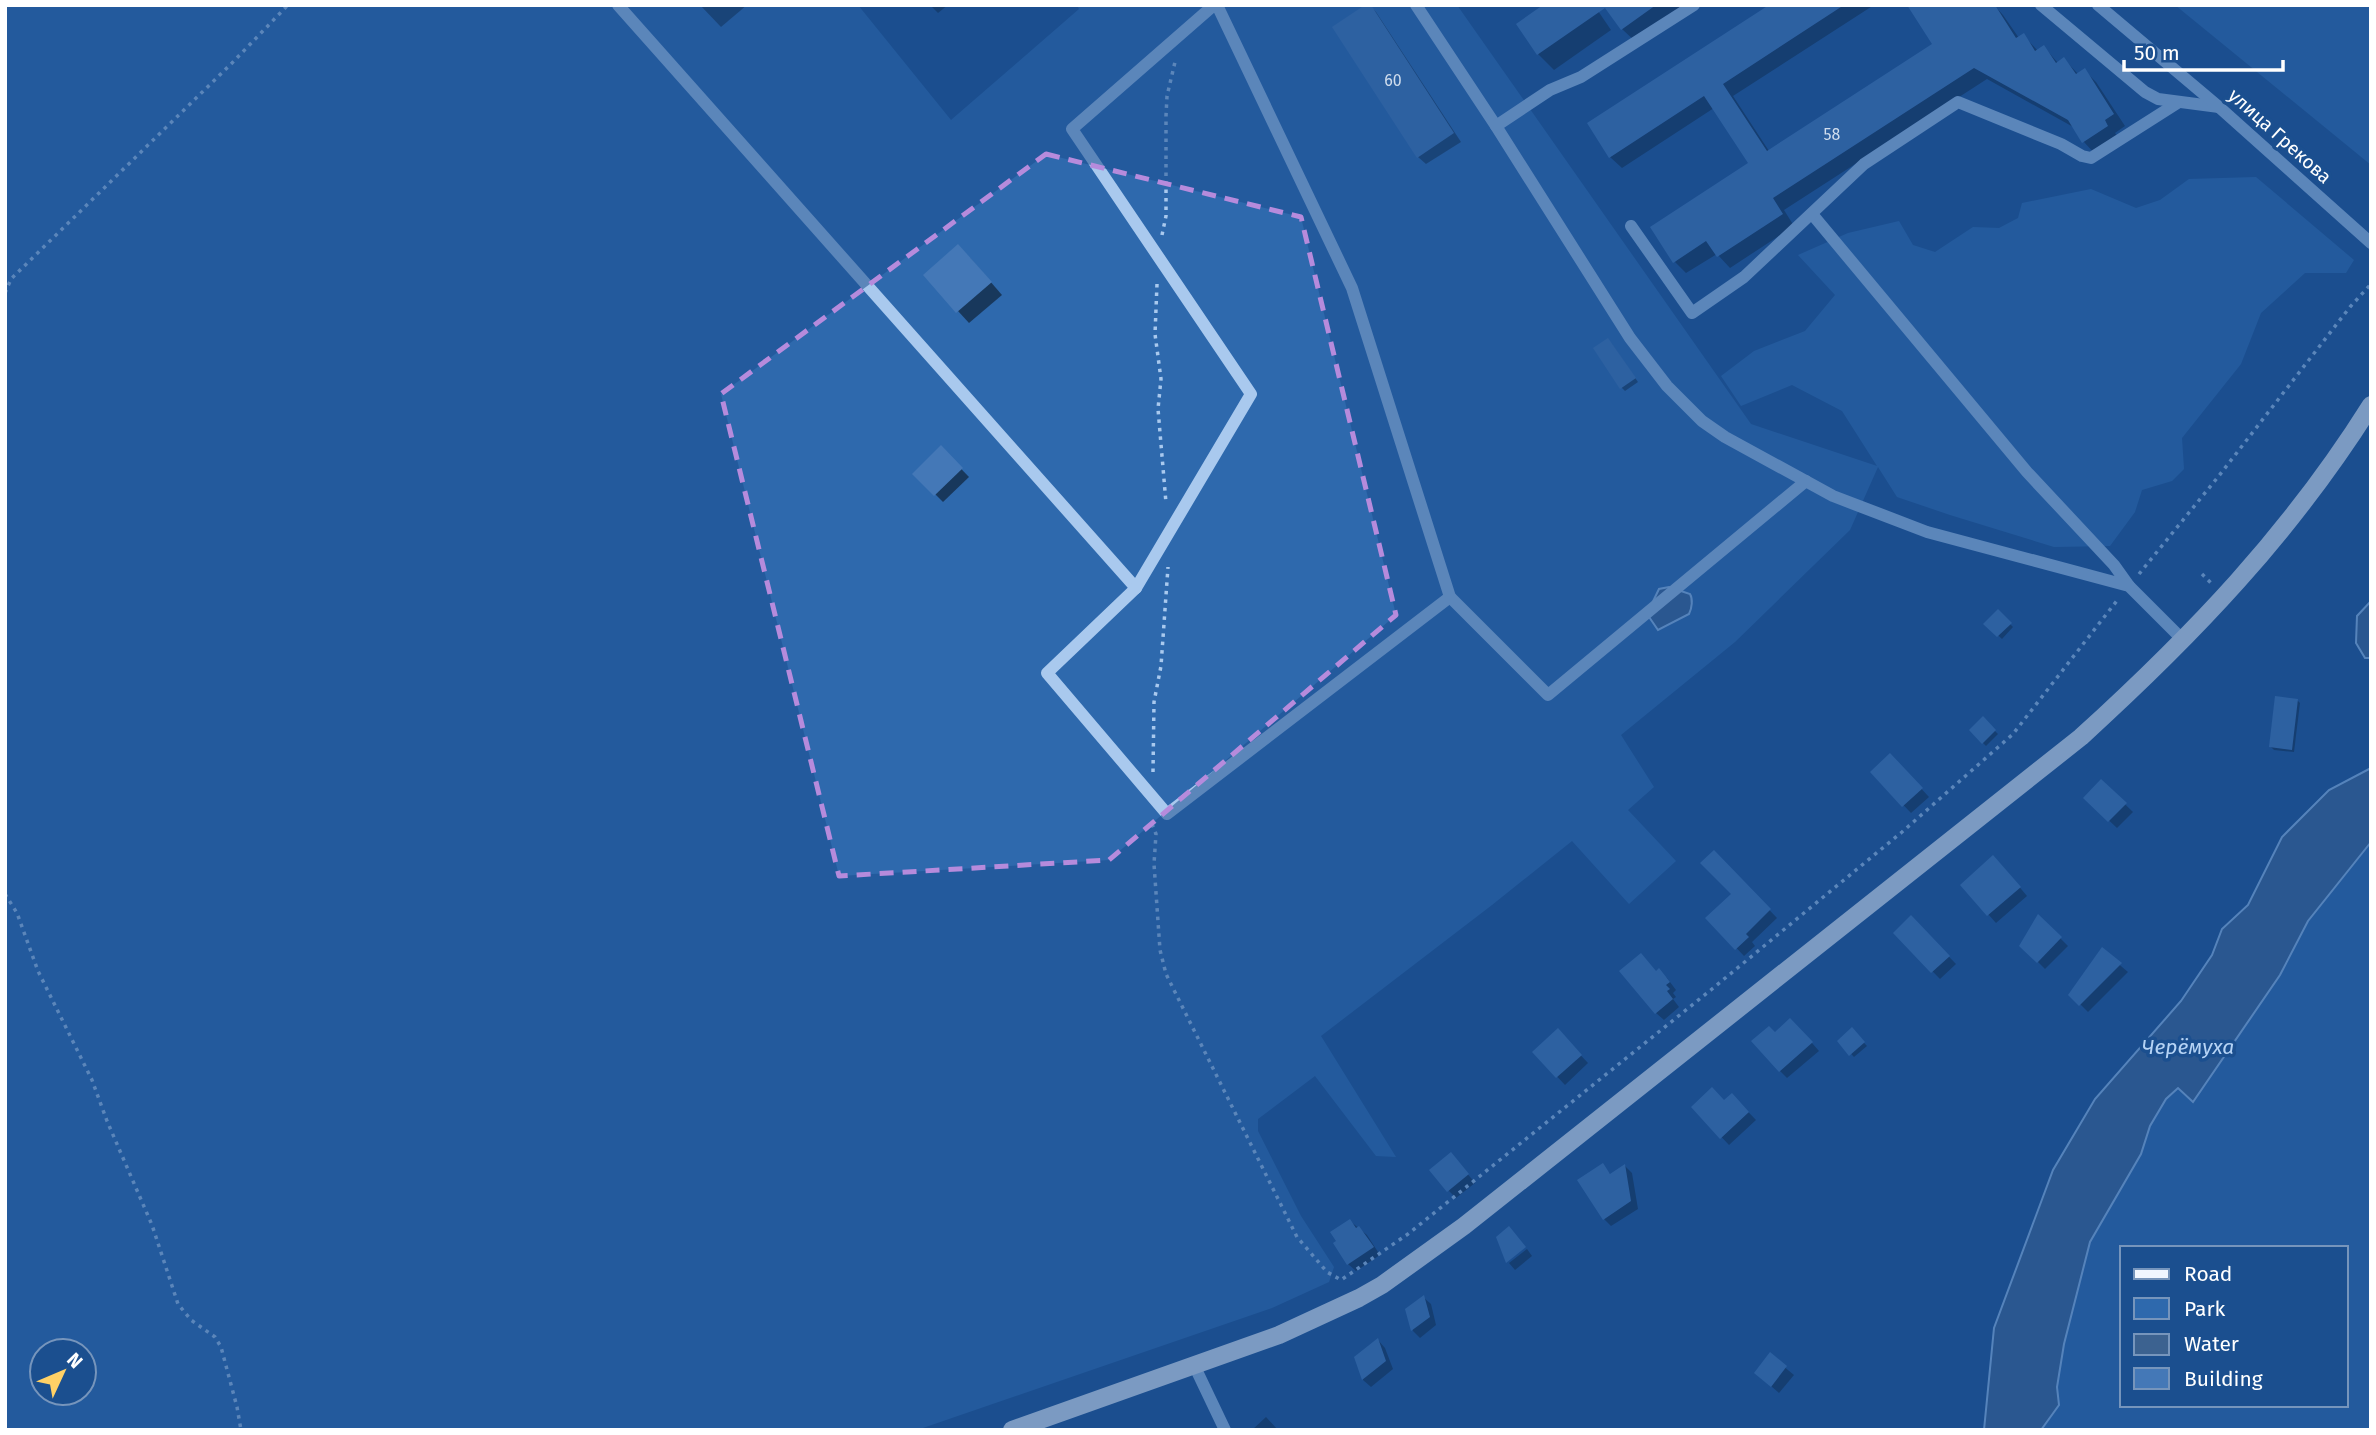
<svg xmlns="http://www.w3.org/2000/svg" width="2376" height="1435" viewBox="0 0 2376 1435" font-family="'Fira Sans',sans-serif">
  <style>
    .green { fill: #2e69ad; fill-rule: evenodd }
    .water { fill: #3c6290; stroke: #9cc4f0; stroke-width: 2 }
    .shadow { fill: #0007 }
    .building { fill: #4478b7 }
    .lines { fill: none; stroke-linecap: round; stroke-linejoin: round }
    .path { stroke: #a9c9ee; stroke-width: 3.5; stroke-dasharray: 3.5 5; stroke-linecap: butt }
    .minor { stroke: #a9c9ee; stroke-width: 12 }
    .major { stroke: #f0f6ff; stroke-width: 18 }
    .marked { fill: none; stroke: #b68bdc; stroke-width: 5; stroke-dasharray: 14 9; stroke-linejoin: round }
    .labels { text-anchor: middle; dominant-baseline: central; stroke-width: 7; stroke-linejoin: round; paint-order: stroke }
    .number-label { font-size: 16px; fill: #d0dded }
    .street-label { font-size: 19px; fill: #fff; stroke: #1b4f8f }
    .water-label { font-size: 21px; font-style: italic; fill: #b5d3f5; stroke: #1b4f8f }
  </style>
  <rect width="100%" height="100%" fill="#1b4f8f"/>
  <!-- green -->
  <g class="green">
    <path d="M 5,5 L 858,5 L 951,120 L 1079,9 L 1077,5 L 1457,5 L 1751,424 L 1877,466 L 1842,411 L 1792,385 L 1741,406 L 1721,376 L 1754,351 L 1805,331 L 1835,295 L 1798,255 L 1848,233 L 1899,221 L 1913,245 L 1935,252 L 1973,227 L 1999,228 L 2018,218 L 2022,203 L 2091,189 L 2136,208 L 2160,200 L 2189,179 L 2256,177 L 2354,260 L 2346,273 L 2305,273 L 2261,313 L 2241,364 L 2182,438 L 2184,469 L 2172,481 L 2142,490 L 2135,512 L 2110,546 L 2054,547 L 1950,515 L 1897,497 L 1878,467 L 1850,530 L 1735,642 L 1621,735 L 1654,787 L 1628,810 L 1676,861 L 1629,904 L 1572,841 L 1492,905 L 1321,1036 L 1396,1157 L 1376,1156 L 1315,1076 L 1258,1119 L 1258,1131 L 1301,1216 L 1334,1267 L 1329,1282 L 1272,1308 L 917,1430 L 5,1430 ZM 42,1351 L 84,1351 L 84,1393 L 42,1393 Z"/>
    <polygon points="2175,5 2371,5 2371,165"/>
    <path d="M 2371,842 L 2371,1430 L 2041,1430 L 2059,1405 L 2057,1387 L 2064,1344 L 2090,1242 L 2141,1154 L 2150,1126 L 2166,1099 L 2178,1088 L 2193,1102 L 2280,975 L 2308,921 ZM 2122,1248 L 2346,1248 L 2346,1405 L 2122,1405 Z"/>
  </g>
  <!-- water -->
  <g class="water">
    <path d="M 1669,587 L 1690,594 C 1693,599 1692,608 1689,614 L 1658,630 L 1647,614 L 1659,589 Z"/>
    <polygon points="2371,601 2371,658 2365,658 2356,643 2357,616"/>
    <polygon points="2371,768 2371,842 2308,921 2280,975 2193,1102 2178,1088 2166,1099 2150,1126 2141,1154 2090,1242 2064,1344 2057,1387 2059,1405 2041,1430 1984,1430 1994,1328 2053,1170 2095,1099 2181,1001 2212,955 2222,929 2248,905 2282,837 2329,790"/>
  </g>
  <!-- shadow -->
  <g class="shadow">
    <polygon points="700,5 747,5 721,27"/>
    <polygon points="930,5 948,5 938,13"/>
    <polygon points="1369,5 1376,12 1461,142 1426,164 1418,157"/>
    <polygon points="1594,5 1611,30 1554,70 1538,54 1518,25"/>
    <polygon points="1606,5 1694,5 1638,44 1622,29"/>
    <polygon points="1772,5 1874,5 1733,96 1769,151 1994,5 2003,15 2019,38 2023,35 2038,51 2044,47 2058,63 2064,59 2078,74 2084,70 2096,82 2125,126 2115,133 2119,138 2095,154 2084,142 2075,128 1987,79 1784,210 1794,226 1730,268 1717,254 1686,273 1675,262 1751,164 1714,108 1622,168 1610,157"/>
    <polygon points="970,258 1002,295 969,323 925,275"/>
    <polygon points="1611,343 1638,382 1625,391 1622,388"/>
    <polygon points="941,448 969,477 943,502 915,474"/>
    <polygon points="1998,612 2013,627 2002,639 1986,624"/>
    <polygon points="2297,700 2300,703 2294,752 2274,750 2271,747"/>
    <polygon points="1983,719 1998,734 1986,746 1971,731"/>
    <polygon points="1890,755 1929,797 1911,813 1872,772"/>
    <polygon points="2101,781 2133,812 2117,828 2085,798"/>
    <polygon points="1714,852 1777,918 1752,942 1755,946 1744,956 1708,918 1733,894"/>
    <polygon points="2001,865 2027,896 1996,923 1962,885"/>
    <polygon points="1911,917 1956,964 1940,979 1895,933"/>
    <polygon points="2039,917 2068,946 2045,969 2021,945"/>
    <polygon points="2102,950 2128,972 2088,1012 2070,994"/>
    <polygon points="1657,972 1667,978 1676,990 1673,993 1676,997 1673,999 1679,1007 1664,1020 1656,1013"/>
    <polygon points="1798,1027 1819,1051 1787,1078 1780,1071 1775,1034"/>
    <polygon points="1852,1030 1867,1046 1854,1057 1839,1041"/>
    <polygon points="1558,1031 1588,1063 1565,1085 1534,1052"/>
    <polygon points="1732,1095 1756,1120 1729,1145 1693,1107 1725,1102"/>
    <polygon points="1458,1162 1475,1183 1456,1198 1449,1191"/>
    <polygon points="1603,1166 1611,1175 1625,1166 1632,1173 1638,1209 1611,1226 1604,1219"/>
    <polygon points="1350,1221 1367,1235 1380,1255 1356,1271 1348,1264"/>
    <polygon points="1527,1249 1532,1256 1515,1270 1509,1263"/>
    <polygon points="1423,1297 1431,1304 1436,1325 1420,1338 1413,1331 1407,1309"/>
    <polygon points="1378,1340 1385,1348 1393,1369 1371,1387 1363,1380 1356,1358"/>
    <polygon points="1770,1355 1794,1375 1779,1393 1764,1380"/>
    <polygon points="1266,1417 1278,1430 1252,1430"/>
  </g>
  <!-- building -->
  <g class="building">
    <polygon points="1365,5 1371,5 1454,133 1417,158 1332,27"/>
    <polygon points="1543,5 1656,5 1621,30 1605,8 1537,55 1516,24"/>
    <polygon points="1769,5 1844,5 1723,84 1767,151 1932,44 1907,5 1995,5 2016,38 2024,33 2035,51 2044,45 2056,63 2064,57 2076,74 2085,68 2114,114 2105,120 2108,126 2082,143 2068,120 1974,68 1773,198 1783,214 1717,257 1706,241 1673,263 1650,227 1748,163 1704,96 1609,158 1587,123"/>
    <polygon points="958,244 992,282 956,313 923,275"/>
    <polygon points="1608,338 1636,378 1620,389 1593,348"/>
    <polygon points="941,445 963,468 934,496 912,474"/>
    <polygon points="1998,609 2012,623 1997,637 1983,624"/>
    <polygon points="2275,696 2298,699 2292,750 2269,747"/>
    <polygon points="1983,716 1996,730 1982,744 1969,730"/>
    <polygon points="1890,753 1923,788 1902,807 1870,772"/>
    <polygon points="2101,779 2127,803 2108,822 2083,798"/>
    <polygon points="1714,850 1771,909 1746,934 1749,937 1735,950 1705,918 1731,894 1700,863"/>
    <polygon points="1993,855 2021,887 1987,916 1960,885"/>
    <polygon points="2038,914 2062,937 2037,963 2019,946"/>
    <polygon points="1911,915 1950,956 1931,973 1893,933"/>
    <polygon points="2102,947 2122,963 2079,1006 2068,995"/>
    <polygon points="1641,953 1656,971 1659,968 1670,982 1666,985 1670,989 1667,991 1673,999 1655,1014 1619,971"/>
    <polygon points="1790,1018 1813,1042 1779,1072 1751,1041 1769,1026 1775,1032"/>
    <polygon points="1852,1027 1865,1042 1849,1056 1837,1041"/>
    <polygon points="1558,1028 1582,1055 1556,1078 1532,1052"/>
    <polygon points="1712,1087 1724,1100 1732,1093 1749,1112 1720,1139 1691,1107"/>
    <polygon points="1451,1152 1469,1174 1447,1192 1429,1170"/>
    <polygon points="1603,1163 1610,1174 1625,1164 1631,1201 1603,1220 1577,1180"/>
    <polygon points="1350,1219 1356,1228 1359,1226 1374,1247 1347,1265 1333,1243 1336,1241 1330,1232"/>
    <polygon points="1509,1226 1526,1247 1506,1263 1496,1237"/>
    <polygon points="1424,1295 1430,1317 1411,1331 1405,1309"/>
    <polygon points="1378,1338 1386,1361 1362,1380 1354,1357"/>
    <polygon points="1770,1352 1787,1366 1771,1387 1754,1373"/>
  </g>
  <g class="lines">
    <!-- path -->
    <g class="path">
      <polyline points="1162,235 1166,216 1166,116 1167,96 1175,62"/>
      <polyline points="1157,284 1155,334 1161,379 1158,409 1166,503"/>
      <polyline points="5,293 11,279 232,63 288,5"/>
      <polyline points="2139,574 2218,477 2350,307 2371,284"/>
      <polyline points="2202,574 2211,583"/>
      <polyline points="1153,772 1154,702 1161,666 1168,567"/>
      <polyline points="1152,824 1156,834 1154,864 1160,950 1166,974 1297,1237 1327,1272 1341,1280 1408,1234 1712,989 1902,832 2013,734 2119,598"/>
      <polyline points="5,894 17,913 38,971 92,1080 107,1121 152,1225 178,1304 191,1320 215,1337 221,1347 237,1407 241,1430"/>
    </g>
    <!-- minor -->
    <g class="minor">
      <polyline points="618,5 1136,588"/>
      <polyline points="1214,5 1072,129 1251,394 1136,588 1047,673 1167,814 1450,597 1352,288 1217,5"/>
      <polyline points="1416,5 1496,126 1630,338 1667,386 1702,421 1725,437 1833,496 1927,532 2129,586 2184,641"/>
      <polyline points="2041,5 2145,92 2158,99 2219,107"/>
      <polyline points="2098,5 2219,107 2371,243"/>
      <polyline points="1496,126 1550,90 1581,77 1694,5"/>
      <polyline points="1812,214 2027,472 2114,565 2129,586"/>
      <polyline points="1631,226 1692,313 1744,277 1864,164 1958,102 2061,144 2082,156 2091,158 2179,102"/>
      <polyline points="1450,597 1548,695 1806,481"/>
      <polyline points="1194,1365 1225,1430"/>
    </g>
    <!-- major -->
    <path class="major" d="M 1012,1430 L 1279,1335 L 1359,1298 L 1382,1285 L 1464,1226 L 2081,737 C 2193,635 2290,534 2371,405"/>
  </g>
  <!-- marked area -->
  <path d="M0 0H2376V1435H0ZM 1046,154 L 1301,217 L 1396,615 L 1109,860 L 839,876 L 721,394 Z" fill="#1b4f8f" fill-opacity=".55" fill-rule="evenodd"/>
  <path class="marked" d="M 1046,154 L 1301,217 L 1396,615 L 1109,860 L 839,876 L 721,394 Z"/>
  <g class="labels">
    <!-- number labels -->
    <g class="number-label">
      <text x="1393" y="80">60</text>
      <text x="1832" y="134">58</text>
    </g>
    <!-- street labels -->
    <g class="street-label">
      <text transform="translate(2280 136) rotate(42)">улица Грекова</text>
    </g>
    <!-- water labels -->
    <g class="water-label">
      <text x="2188" y="1047">Черёмуха</text>
    </g>
  </g>
  <!-- border -->
  <rect width="2376" height="1435" fill="none" stroke="#ffffff" stroke-width="14"/>
  <!-- legend -->
  <rect x="2120" y="1246" width="228" height="161" fill="#1b4f8f" stroke="#7695bc" stroke-width="2"/>
  <rect x="2134" y="1269" width="35" height="10" fill="#f0f6ff" stroke="#7695bc" stroke-width="2"/>
  <text x="2184" y="1281" font-size="21" fill="#ffffff">Road</text>
  <rect x="2134" y="1298" width="35" height="21" fill="#2e69ad" stroke="#7695bc" stroke-width="2"/>
  <text x="2184" y="1316" font-size="21" fill="#ffffff">Park</text>
  <rect x="2134" y="1334" width="35" height="21" fill="#3c6290" stroke="#7695bc" stroke-width="2"/>
  <text x="2184" y="1351" font-size="21" fill="#ffffff">Water</text>
  <rect x="2134" y="1368" width="35" height="21" fill="#4478b7" stroke="#7695bc" stroke-width="2"/>
  <text x="2184" y="1386" font-size="21" fill="#ffffff">Building</text>
  <!-- north arrow -->
  <g transform="translate(63 1372) rotate(46)"><circle r="33" fill="#1b4f8f" stroke="#7695bc" stroke-width="2"/>
  <path d="M0-5L12 26L0 18L-12 26Z" fill="#ffd166"/>
  <text y="-10" font-size="19" font-weight="bold" text-anchor="middle" fill="#ffffff">N</text>
  </g>
  <!-- scale -->
  <path d="M2124 60v10h159v-10" fill="none" stroke="#ffffff" stroke-width="3.5"/>
  <text x="2134" y="60" font-size="21" fill="#ffffff" stroke="#1b4f8f" stroke-width="5" paint-order="stroke">50 m</text>
</svg>
